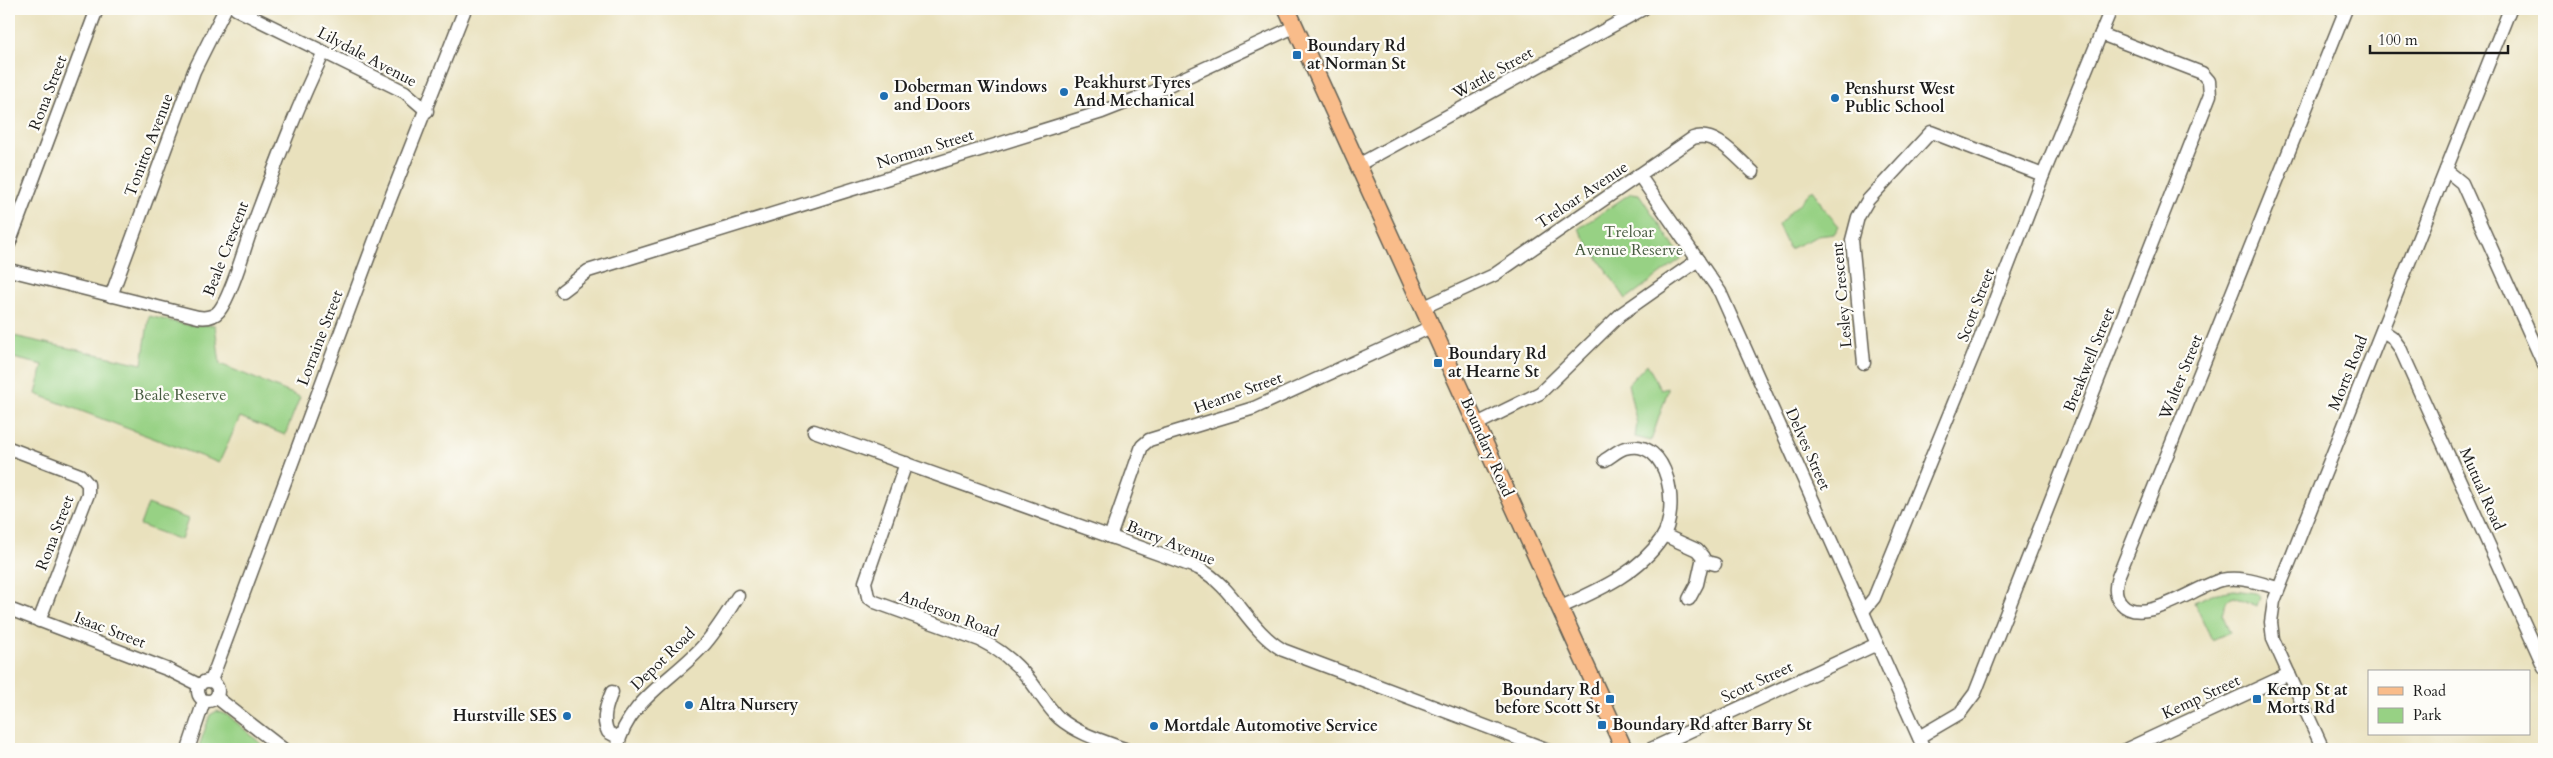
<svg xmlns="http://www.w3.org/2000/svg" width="2553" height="758" viewBox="0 0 2553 758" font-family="Cardo,serif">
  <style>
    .green { fill: #97d184; stroke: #5a7650 }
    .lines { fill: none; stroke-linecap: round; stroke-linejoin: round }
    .minor-casing { stroke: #646154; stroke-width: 15 }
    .major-casing { stroke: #646154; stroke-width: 19 }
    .minor { stroke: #fff; stroke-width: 12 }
    .major { stroke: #f9bc8a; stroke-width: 16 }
    .poi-dot { fill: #1f6fb2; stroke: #fdfcf7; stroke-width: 2 }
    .labels { text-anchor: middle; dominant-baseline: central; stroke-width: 4.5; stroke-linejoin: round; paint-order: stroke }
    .poi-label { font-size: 16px; font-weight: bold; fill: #1c1c1c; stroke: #fdfcf7; text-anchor: start }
    .street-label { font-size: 16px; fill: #1c1c1c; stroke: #fdfcf7 }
    .park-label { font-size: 16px; fill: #475b40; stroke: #fdfcf7 }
  </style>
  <rect width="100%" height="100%" fill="#fdfcf7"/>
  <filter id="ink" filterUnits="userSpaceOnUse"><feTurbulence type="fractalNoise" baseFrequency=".02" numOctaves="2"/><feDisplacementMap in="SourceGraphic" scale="10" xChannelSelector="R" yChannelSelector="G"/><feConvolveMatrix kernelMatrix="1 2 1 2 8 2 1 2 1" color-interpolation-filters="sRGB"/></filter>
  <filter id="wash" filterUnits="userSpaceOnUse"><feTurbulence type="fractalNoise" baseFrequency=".0096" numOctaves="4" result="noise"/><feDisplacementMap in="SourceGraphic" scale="20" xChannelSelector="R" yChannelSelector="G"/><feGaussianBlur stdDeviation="1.12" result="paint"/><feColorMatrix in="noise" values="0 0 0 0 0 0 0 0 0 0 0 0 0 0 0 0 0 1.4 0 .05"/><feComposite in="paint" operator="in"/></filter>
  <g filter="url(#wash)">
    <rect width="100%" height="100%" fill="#e9e1bd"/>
    <!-- green -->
    <g class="green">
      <polygon points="1813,189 1824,209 1839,226 1834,234 1818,236 1789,249 1778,225"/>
      <polygon points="1631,193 1639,194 1682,258 1626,299 1578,229"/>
      <polygon points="149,316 188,325 215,325 220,364 300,397 285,435 240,417 219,463 36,394 43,365 9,357 9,335 142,364"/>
      <polygon points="1647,364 1661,390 1667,388 1668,390 1651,441 1635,437 1637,424 1628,384"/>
      <polygon points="148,504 188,519 181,540 140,525"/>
      <polygon points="2234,590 2256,593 2260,597 2257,607 2234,597 2227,600 2222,614 2230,632 2212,640 2194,602 2212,594"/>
      <polygon points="217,711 229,716 267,749 198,749 210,715"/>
    </g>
  </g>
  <g filter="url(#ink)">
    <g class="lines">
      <defs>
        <g id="minor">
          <polyline points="236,9 405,92 427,111"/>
          <polyline points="1358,165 1643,9"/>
          <polyline points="2446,170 2462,183 2544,365"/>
          <polyline points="1639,175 1720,292 1924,749"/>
          <polyline points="9,244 97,9"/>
          <path d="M 9,270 L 198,317 C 205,318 213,318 219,311 C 231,296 243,253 250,233 C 273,172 295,111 324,52"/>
          <polyline points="562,291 588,271 1102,112 1158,90 1294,27"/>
          <polyline points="111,296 194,71 225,9"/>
          <path d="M 1422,308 L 1494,275 L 1693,138 C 1716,130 1737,158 1753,172"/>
          <polyline points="2383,331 2392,337 2400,348 2544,667"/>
          <polyline points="1864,363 1852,240 1858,217 1868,200 1931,132 2043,175"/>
          <polyline points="1477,424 1540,393 1621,314 1698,260"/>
          <path d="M 814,431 L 1198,568 C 1235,587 1247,629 1283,650 L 1546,749"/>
          <polyline points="9,448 80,475 88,484 88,494 39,621"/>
          <path d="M 906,463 L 865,582 L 868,597 L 875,602 L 980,640 C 999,649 1015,662 1028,678 C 1039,691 1047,707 1059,718 C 1078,734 1103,741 1125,749"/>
          <polyline points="1664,535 1697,550 1703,557 1697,584 1689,599"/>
          <polyline points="1110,537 1142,446 1149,440 1254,408 1431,327"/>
          <polyline points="1703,561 1715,564"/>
          <path d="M 2278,588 C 2259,583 2241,576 2221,580 C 2196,586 2142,628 2121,603 C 2114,595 2115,586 2118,577 L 2346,9"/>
          <path d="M 1559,608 C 1596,591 1638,574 1662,538 C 1680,511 1670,436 1625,448 C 1618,450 1612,456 1605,460"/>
          <polyline points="9,609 169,670 199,685"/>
          <polyline points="1864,610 1874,598 1980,339 2043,175 2111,9"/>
          <circle cx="208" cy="691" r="10"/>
          <polyline points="211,681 389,202 465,9"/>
          <path d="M 612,692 C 607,704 601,719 608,732 L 619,738"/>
          <polyline points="216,697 283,749"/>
          <polyline points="1919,737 1960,713 1975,693 2210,95 2209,81 2202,73 2101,34"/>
          <polyline points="188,749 204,701"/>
          <path d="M 617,749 C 626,702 672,680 702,647 C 716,632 727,613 738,596"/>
          <polyline points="1651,749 1877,644"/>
          <polyline points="2127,749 2289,674"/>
          <polyline points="2323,749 2273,639 2271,622 2274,601 2510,9"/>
        </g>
        <polyline id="major" points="1287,9 1624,749"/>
      </defs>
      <!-- minor casing -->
      <use href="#minor" class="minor-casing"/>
      <!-- major casing -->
      <use href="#major" class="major-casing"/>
      <!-- minor -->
      <use href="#minor" class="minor"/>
      <!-- major -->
      <use href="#major" class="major"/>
    </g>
  </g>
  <!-- markers -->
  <g class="poi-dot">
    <rect x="1292" y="50" width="10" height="10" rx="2.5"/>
    <circle cx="1064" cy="92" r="5"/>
    <circle cx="884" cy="96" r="5"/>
    <circle cx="1835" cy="98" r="5"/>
    <rect x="1433" y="358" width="10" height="10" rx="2.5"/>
    <rect x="1605" y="694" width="10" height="10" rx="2.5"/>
    <rect x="2252" y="694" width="10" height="10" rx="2.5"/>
    <circle cx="689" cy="705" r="5"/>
    <circle cx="567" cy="716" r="5"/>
    <rect x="1597" y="720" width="10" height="10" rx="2.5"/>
    <circle cx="1154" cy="726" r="5"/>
  </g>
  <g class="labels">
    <!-- poi labels -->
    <g class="poi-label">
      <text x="1307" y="46">Boundary Rd<tspan x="1307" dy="18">at Norman St</tspan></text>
      <text x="1074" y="83">Peakhurst Tyres<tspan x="1074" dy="18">And Mechanical</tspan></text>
      <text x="894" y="87">Doberman Windows<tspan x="894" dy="18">and Doors</tspan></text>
      <text x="1845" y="89">Penshurst West<tspan x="1845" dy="18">Public School</tspan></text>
      <text x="1448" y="354">Boundary Rd<tspan x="1448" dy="18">at Hearne St</tspan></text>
      <text x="1600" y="690" text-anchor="end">Boundary Rd<tspan x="1600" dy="18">before Scott St</tspan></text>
      <text x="2267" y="690">Kemp St at<tspan x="2267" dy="18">Morts Rd</tspan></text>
      <text x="699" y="705">Altra Nursery</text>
      <text x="557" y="716" text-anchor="end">Hurstville SES</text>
      <text x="1612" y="725">Boundary Rd after Barry St</text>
      <text x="1164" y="726">Mortdale Automotive Service</text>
    </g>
    <!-- street labels -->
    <g class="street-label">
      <text transform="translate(367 57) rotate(28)">Lilydale Avenue</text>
      <text transform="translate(1493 73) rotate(-29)">Wattle Street</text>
      <text transform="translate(48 93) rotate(-69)">Rona Street</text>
      <text transform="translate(149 145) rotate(-69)">Tonitto Avenue</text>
      <text transform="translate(925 149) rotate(-17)">Norman Street</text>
      <text transform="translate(1582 195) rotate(-34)">Treloar Avenue</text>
      <text transform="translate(226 249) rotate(-69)">Beale Crescent</text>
      <text transform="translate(1842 295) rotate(-95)">Lesley Crescent</text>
      <text transform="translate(1976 305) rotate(-69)">Scott Street</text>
      <text transform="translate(320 338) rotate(-69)">Lorraine Street</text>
      <text transform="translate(2089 360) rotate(-68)">Breakwell Street</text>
      <text transform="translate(2348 373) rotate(-68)">Morts Road</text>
      <text transform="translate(2181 377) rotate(-68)">Walter Street</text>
      <text transform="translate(1238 393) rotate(-20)">Hearne Street</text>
      <text transform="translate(1487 447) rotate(66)">Boundary Road</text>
      <text transform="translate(1808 449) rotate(66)">Delves Street</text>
      <text transform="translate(2482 489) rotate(66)">Mutual Road</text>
      <text transform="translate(55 533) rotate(-69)">Rona Street</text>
      <text transform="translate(1171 543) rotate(22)">Barry Avenue</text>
      <text transform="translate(949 614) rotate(21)">Anderson Road</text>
      <text transform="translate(110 630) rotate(21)">Isaac Street</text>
      <text transform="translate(663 659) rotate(-44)">Depot Road</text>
      <text transform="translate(1757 682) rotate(-25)">Scott Street</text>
      <text transform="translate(2201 697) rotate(-25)">Kemp Street</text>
    </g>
    <!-- park labels -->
    <g class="park-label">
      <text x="1629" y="232">Treloar<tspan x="1629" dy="18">Avenue Reserve</tspan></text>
      <text x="180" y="395">Beale Reserve</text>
    </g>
  </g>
  <!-- margin -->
  <rect width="2553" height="758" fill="none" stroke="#fdfcf7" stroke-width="30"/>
  <!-- legend -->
  <rect x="2368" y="670" width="162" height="65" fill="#fdfcf7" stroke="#a3a29f"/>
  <rect x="2378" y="687" width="25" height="8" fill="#f9bc8a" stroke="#a3a29f"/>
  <text x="2413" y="696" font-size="15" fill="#1c1c1c">Road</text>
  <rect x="2378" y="708" width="25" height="15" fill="#97d184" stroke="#a3a29f"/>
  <text x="2413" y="720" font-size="15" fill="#1c1c1c">Park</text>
  <!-- scale -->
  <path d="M2370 45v8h138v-8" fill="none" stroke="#1c1c1c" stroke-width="2.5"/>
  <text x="2378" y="45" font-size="15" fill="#1c1c1c" stroke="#fdfcf7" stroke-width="4" paint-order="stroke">100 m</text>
</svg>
